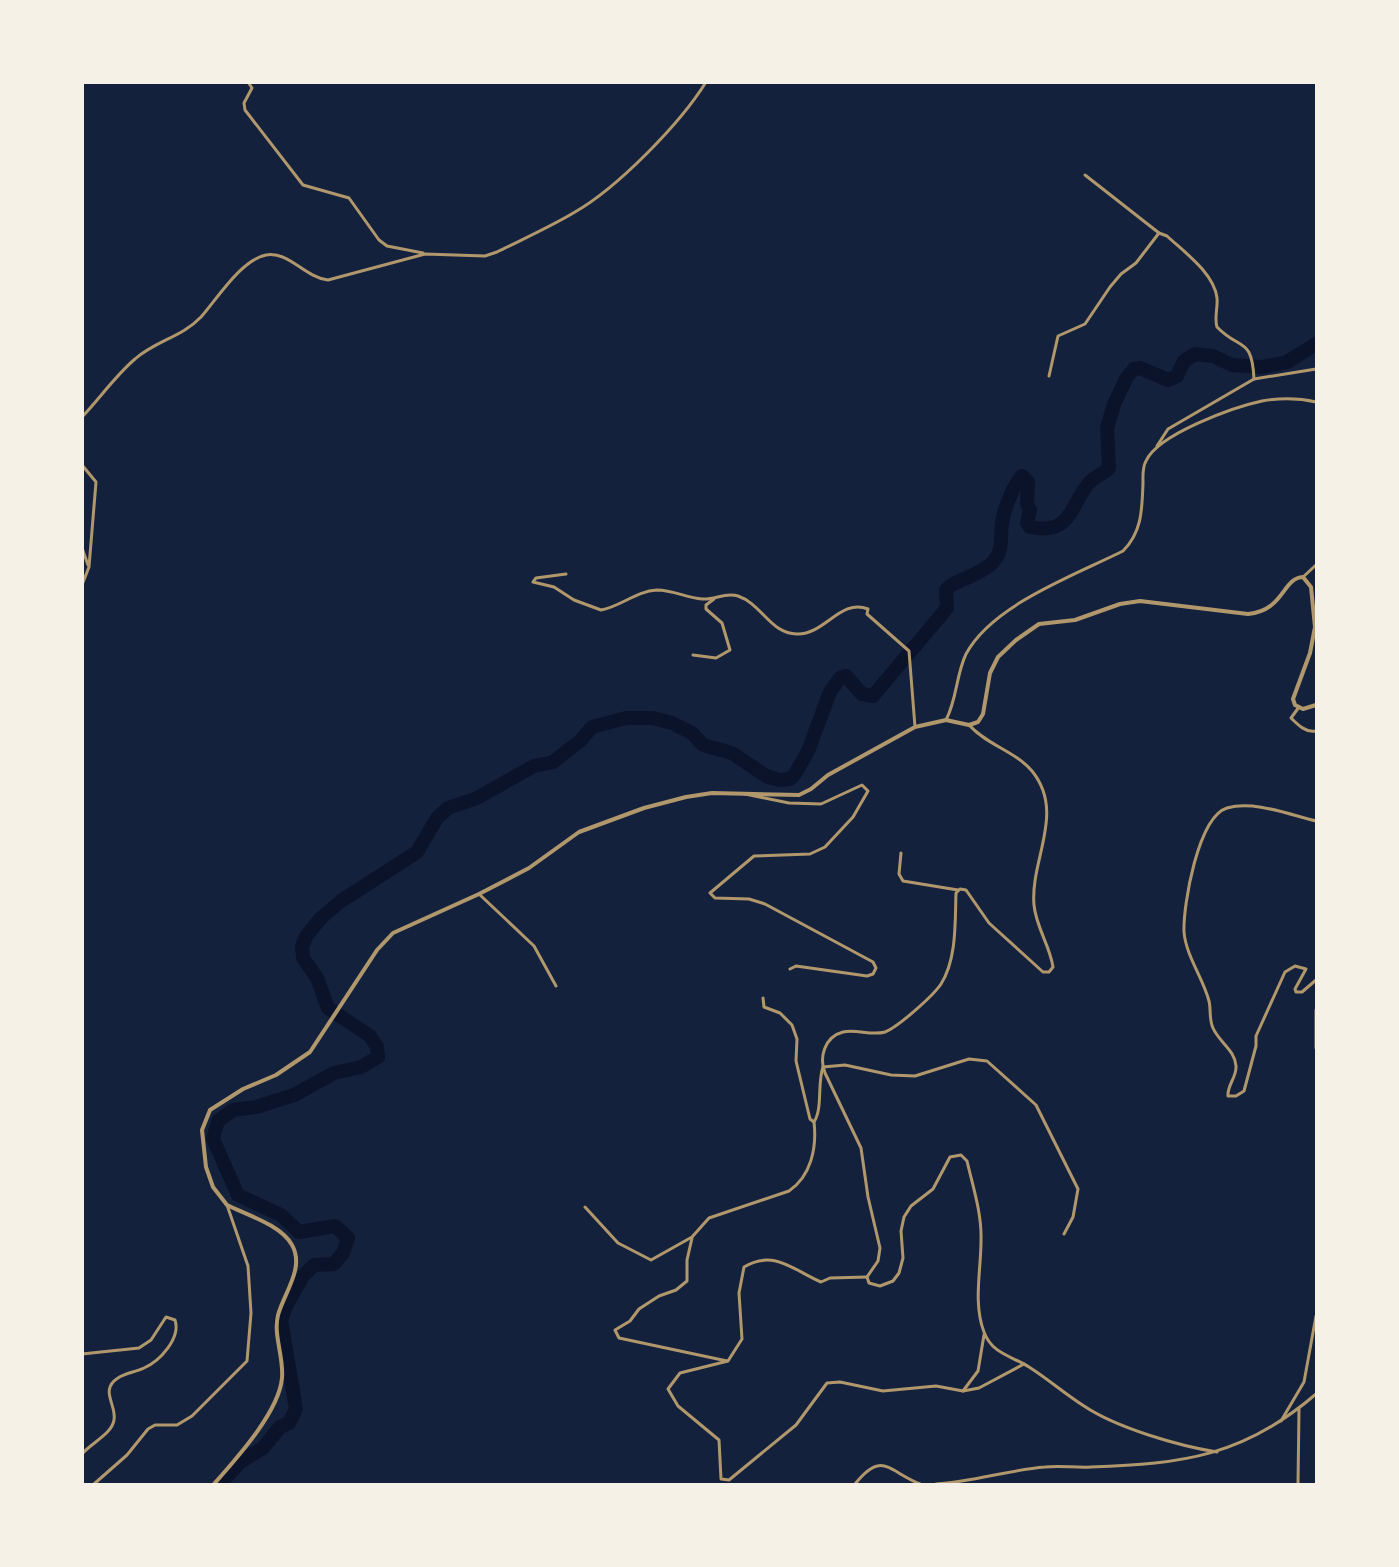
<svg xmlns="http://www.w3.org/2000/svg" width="1399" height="1567" viewBox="0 0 1399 1567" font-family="'Varela Round',sans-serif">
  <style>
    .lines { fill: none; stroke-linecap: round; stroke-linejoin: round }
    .river { stroke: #0b132b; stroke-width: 14 }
    .minor { stroke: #b1986c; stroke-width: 3 }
    .tertiary { stroke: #b1986c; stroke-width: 4 }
  </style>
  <rect width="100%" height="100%" fill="#14213d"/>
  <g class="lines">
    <!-- river -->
    <path class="river" d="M 220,1484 L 240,1462 L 263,1448 L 280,1427 L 289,1423 L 296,1409 L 281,1320 L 286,1306 L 303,1276 L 314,1265 L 334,1264 L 343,1253 L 348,1238 L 335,1226 L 299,1232 L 281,1215 L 238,1195 L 213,1139 L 218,1121 L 233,1110 L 256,1107 L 294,1095 L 334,1073 L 361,1067 L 378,1057 L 377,1047 L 370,1036 L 328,1008 L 317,978 L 303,958 L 302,946 L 307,935 L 321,918 L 341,901 L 417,852 L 437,818 L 448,808 L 477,798 L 534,766 L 553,762 L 580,741 L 592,727 L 626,718 L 653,718 L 672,723 L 692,733 L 703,745 L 732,753 L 766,776 L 779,780 L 790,779 L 795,774 L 808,751 L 830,692 L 840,678 L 846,676 L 862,694 L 873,696 L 947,608 L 946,590 L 950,586 C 963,578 981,574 992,563 C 1004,551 1000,538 1002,523 C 1004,509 1013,486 1022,476 L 1028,482 L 1027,504 L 1030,510 L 1027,523 L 1030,527 C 1073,536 1070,503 1090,482 C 1095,476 1104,474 1109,468 L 1107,428 L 1114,404 L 1127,377 L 1134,369 L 1140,368 L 1168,380 L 1177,376 L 1184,361 L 1195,354 L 1213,356 L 1232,365 L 1262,367 L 1287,362 L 1316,344"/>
    <!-- minor -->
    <g class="minor">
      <polyline points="248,82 252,88 244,103 245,110 303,185 349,198 379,240 387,246 423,253"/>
      <polyline points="1085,175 1159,233"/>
      <path d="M 1049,376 L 1058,336 L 1085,324 L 1110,287 L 1121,274 L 1136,263 L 1159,233 L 1167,236 C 1184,252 1214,273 1217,298 C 1218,308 1214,318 1217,327 C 1240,351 1252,336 1254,379 L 1168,429 L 1157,446"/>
      <polyline points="1254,379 1316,369"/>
      <path d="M 82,417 C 100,398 116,375 135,359 C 155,341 182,337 201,317 C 217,299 241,260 266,255 C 289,251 304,277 328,280 L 425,254 L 485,256 L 497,252 C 523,239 550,227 575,212 C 617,188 680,124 706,82"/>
      <polyline points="82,465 96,482 89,567 82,585"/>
      <polyline points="82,548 88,565"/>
      <path d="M 566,574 L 536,578 L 533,582 L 554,587 L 574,600 L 601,610 C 620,607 636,591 657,590 C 673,590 687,598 702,599 C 715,600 725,592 738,596 C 762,604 771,635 798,634 C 825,634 841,598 868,609 L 867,614 L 909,651 L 915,727"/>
      <polyline points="1303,577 1316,565"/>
      <polyline points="693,655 716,658 730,650 722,623 706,609 706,605 714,599"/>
      <path d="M 1299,707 L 1291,718 C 1298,725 1306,733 1316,731"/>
      <path d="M 946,720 C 957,699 956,675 966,654 C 992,605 1075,575 1123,551 C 1142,532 1142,510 1143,483 C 1143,476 1142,468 1146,461 C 1158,434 1234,407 1262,401 C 1279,398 1299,398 1316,402"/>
      <path d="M 969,725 C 987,745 1015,751 1032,771 C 1066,813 1030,859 1034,905 C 1036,927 1050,946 1053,967 L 1049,972 L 1043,972 L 989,923 L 966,890 L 960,889 L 956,893 C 955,921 957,959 941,984 C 933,996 898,1027 885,1032 C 871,1036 857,1029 843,1032 C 824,1037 819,1058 825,1073 L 861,1148 L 868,1197 L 880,1248 L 878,1261 L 867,1277 L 869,1283 L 880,1286 L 893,1281 L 899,1273 L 903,1258 L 901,1231 L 904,1217 L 911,1206 L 933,1189 L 950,1157 L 961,1155 L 967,1161 C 973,1187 982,1214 981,1241 C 981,1271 973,1303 984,1332 C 992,1354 1012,1356 1029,1367 C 1048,1379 1065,1394 1084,1406 C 1117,1428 1179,1446 1217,1452"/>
      <polyline points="745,794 789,803 821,804 862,785 868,791 853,817 825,847 810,854 754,856 710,893 715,898 749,899 765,904 873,962 876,968 873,974 867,976 796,966 790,969"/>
      <path d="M 1316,821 C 1290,815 1254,800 1227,808 C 1198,817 1183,905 1184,932 C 1186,956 1203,978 1209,1001 C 1211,1009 1209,1020 1213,1028 C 1219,1042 1235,1050 1236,1066 C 1237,1077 1227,1085 1228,1096 L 1236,1096 L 1244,1091 L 1256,1046 L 1256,1036 L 1285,972 L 1295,966 L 1306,969 L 1295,989 L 1296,992 L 1302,992 L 1316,980"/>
      <polyline points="901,853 899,874 903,881 958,890"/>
      <polyline points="479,894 534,946 556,986"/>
      <path d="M 763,998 L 764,1007 L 780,1013 L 792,1025 L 797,1039 L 796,1061 L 810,1119 L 814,1122 C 823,1108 817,1084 823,1067 L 845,1065 L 891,1075 L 915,1076 L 969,1059 L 987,1061 L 1036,1105 L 1078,1189 L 1073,1217 L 1064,1234"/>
      <polyline points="1316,1010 1316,1048"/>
      <path d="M 585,1207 L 618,1243 L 651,1260 L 692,1237 L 709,1218 L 789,1191 C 811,1176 817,1148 814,1122"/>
      <polyline points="692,1238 687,1260 687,1281 676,1290 659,1296 639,1309 630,1321 615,1330 619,1338 727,1361"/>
      <path d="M 867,1277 L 830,1278 L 821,1282 C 793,1270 774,1249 744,1267 L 739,1293 L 742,1339 L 728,1361 L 680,1373 L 668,1389 L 678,1406 L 719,1440 L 721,1479 L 729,1480 L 796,1425 L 827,1383 L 840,1382 L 883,1391 L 936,1386 L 963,1391 L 979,1388 L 1024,1364"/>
      <path d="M 82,1354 L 139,1348 L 151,1340 L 166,1317 L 175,1320 C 181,1338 160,1361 144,1368 C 136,1372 125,1373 118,1378 C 99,1390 117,1405 114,1420 C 112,1434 91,1443 82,1454"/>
      <polyline points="963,1391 978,1371 984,1335"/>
      <polyline points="1281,1421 1304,1382 1316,1316"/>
      <polyline points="94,1484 127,1455 148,1429 155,1425 177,1425 192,1416 247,1361 251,1313 248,1266 227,1205"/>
      <path d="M 855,1484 C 882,1450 888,1471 920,1484"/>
      <path d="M 936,1484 C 973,1482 1008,1470 1045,1467 C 1060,1465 1075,1468 1091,1467 C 1183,1464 1244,1456 1316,1394"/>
      <polyline points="1298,1484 1299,1409"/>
    </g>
    <!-- tertiary -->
    <path class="tertiary" d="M 214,1484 C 236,1459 279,1412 282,1378 C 284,1357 273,1335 278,1315 C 284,1293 305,1268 292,1245 C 281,1225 247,1215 227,1205 L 213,1187 L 206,1167 L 202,1130 L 210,1110 L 243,1089 L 276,1075 L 310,1052 L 377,950 L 393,933 L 479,894 L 529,868 L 579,832 L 644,808 L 686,797 L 712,793 L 799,795 L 811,789 L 828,775 L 915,727 L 946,720 L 969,725 L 978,722 L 983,714 L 990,673 L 998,657 L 1016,640 L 1039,624 L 1075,620 L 1120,604 L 1140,601 L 1248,614 C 1285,610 1282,578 1303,577 L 1311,587 L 1315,627 L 1310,653 L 1293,699 L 1295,705 L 1303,709 L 1316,705"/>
  </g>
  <!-- border -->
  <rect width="1399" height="1567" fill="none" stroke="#f6f1e7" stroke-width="168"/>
</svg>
